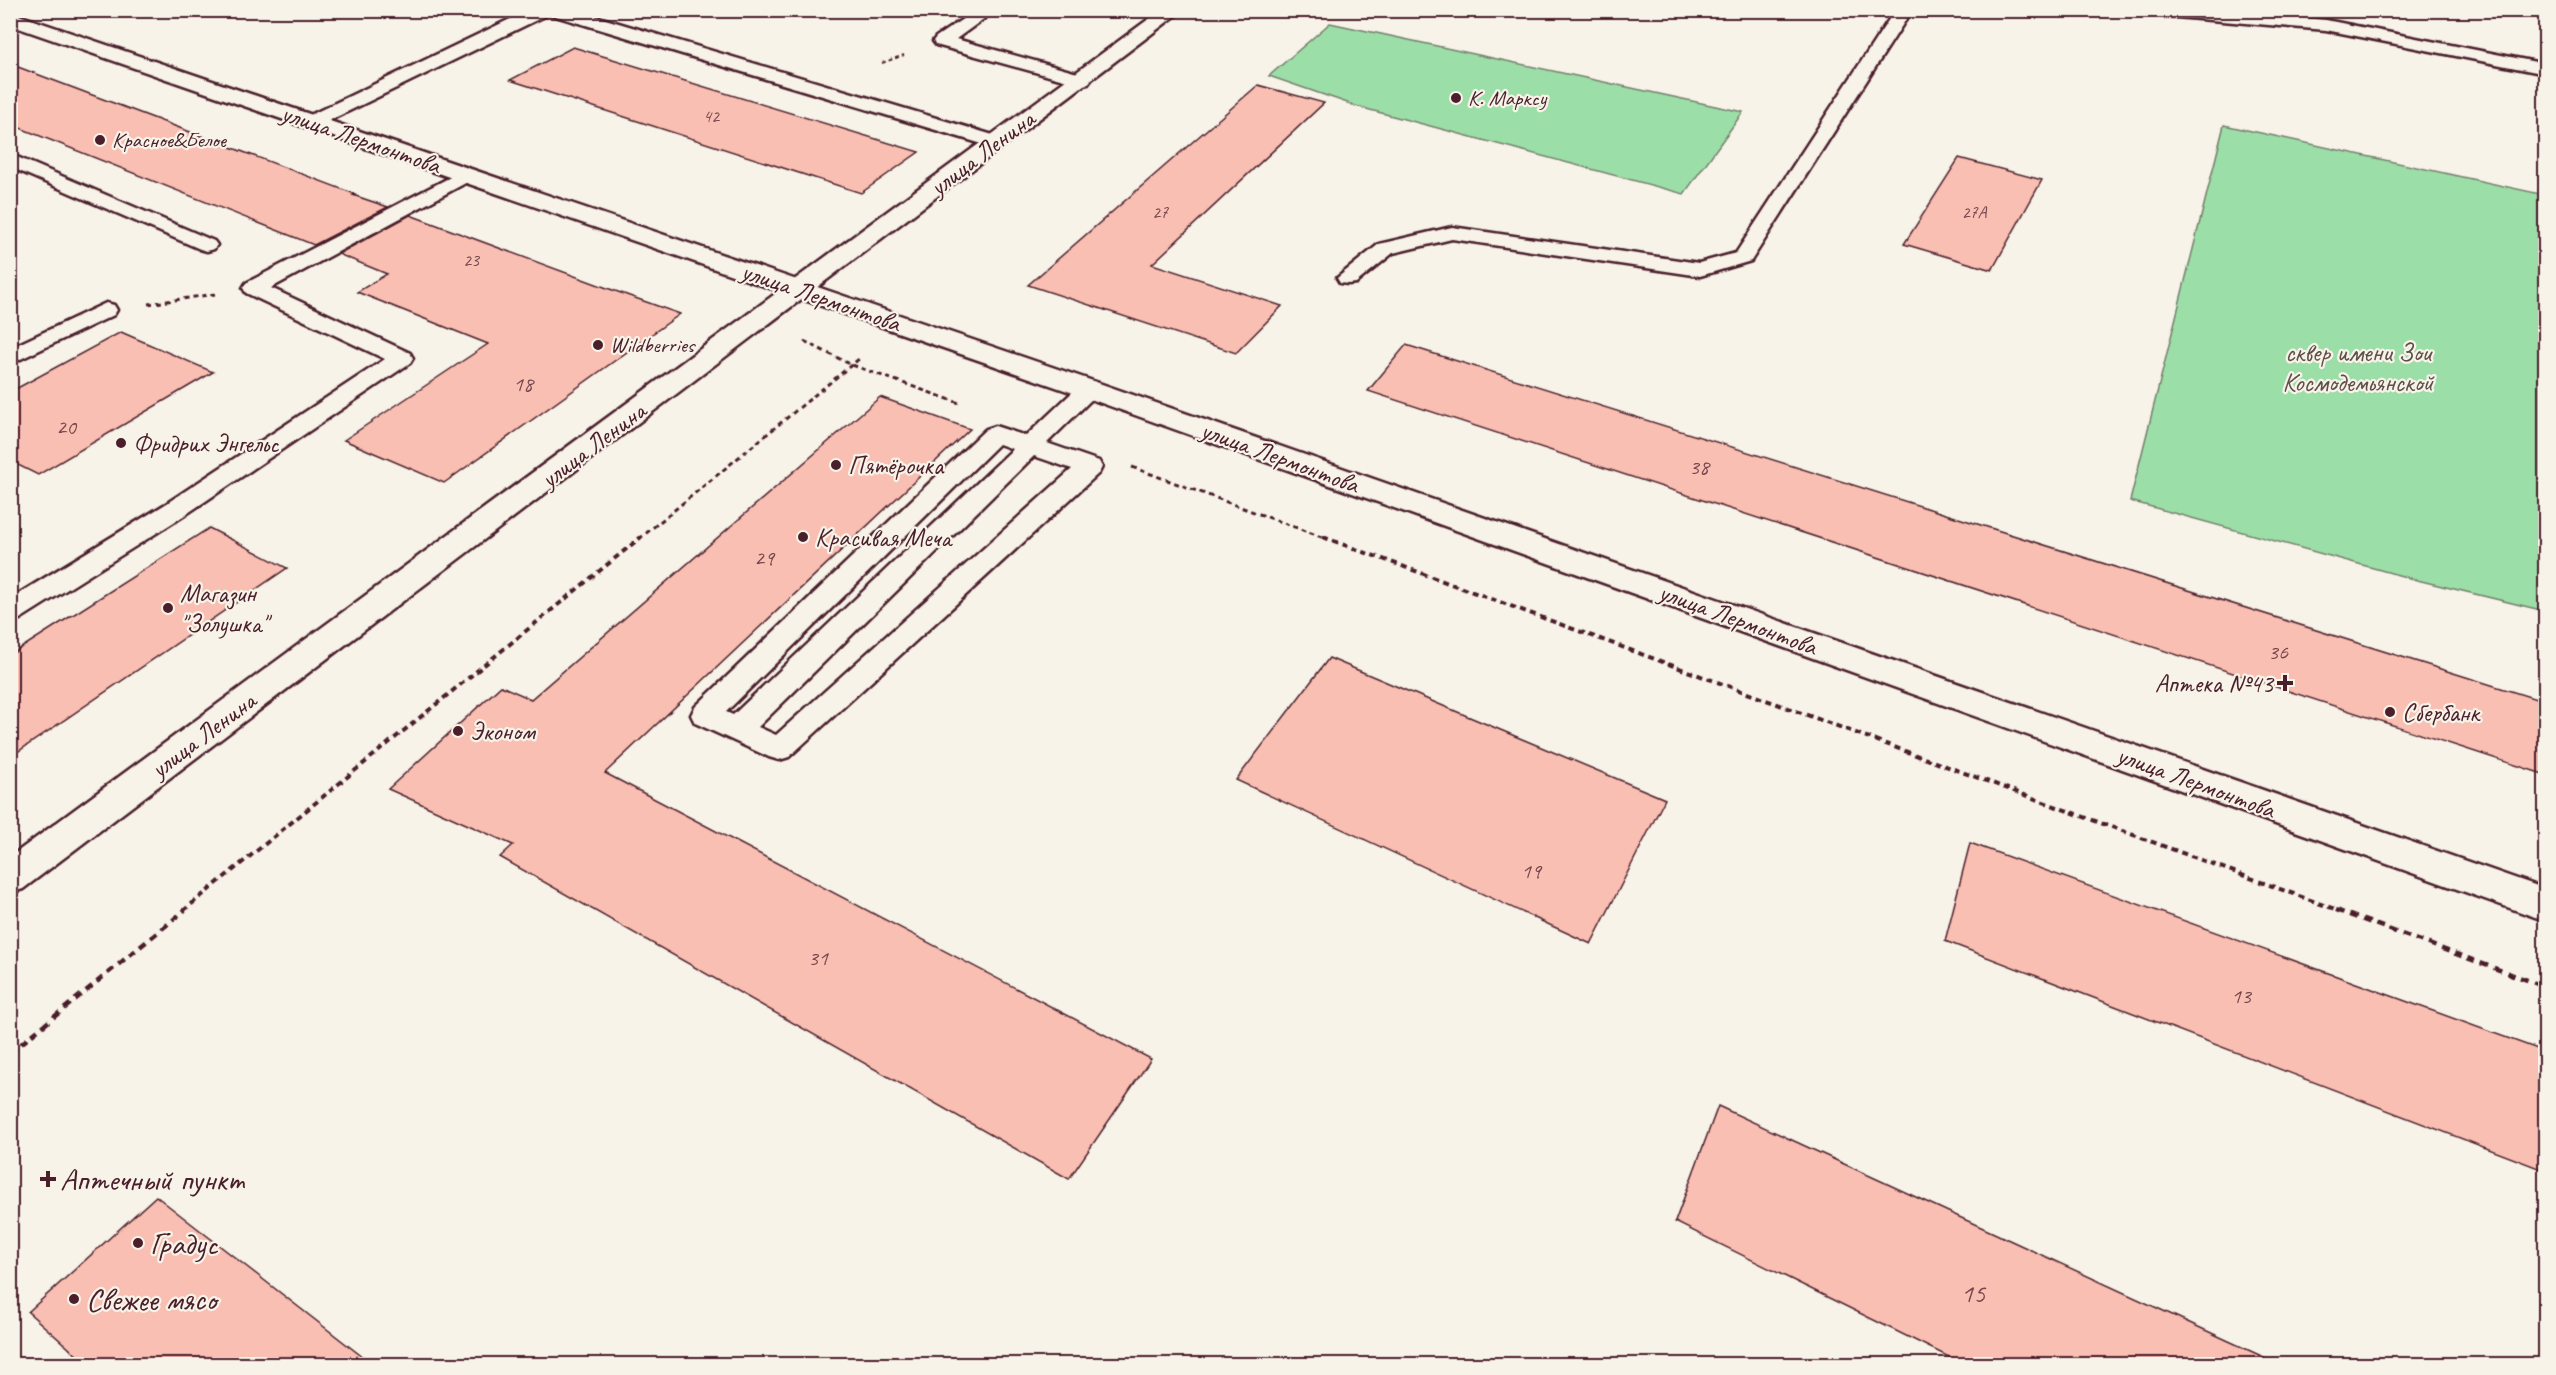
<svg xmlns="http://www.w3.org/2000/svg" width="2556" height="1375" viewBox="0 0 2556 1375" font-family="Caveat,sans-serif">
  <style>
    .green { fill: #9cdea8; stroke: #737e6a; stroke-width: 1.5 }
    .building { fill: #f9bfb2; stroke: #4a1f2b; stroke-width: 1.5 }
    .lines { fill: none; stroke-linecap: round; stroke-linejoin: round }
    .lane-casing { stroke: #4a1f2b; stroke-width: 5 }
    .street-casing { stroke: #4a1f2b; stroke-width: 5 }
    .secondary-casing { stroke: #4a1f2b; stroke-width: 5 }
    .path-far3 { stroke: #4a1f2b; stroke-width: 2; stroke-dasharray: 4 3; stroke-linecap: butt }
    .path-far2 { stroke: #4a1f2b; stroke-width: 3; stroke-dasharray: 5 4; stroke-linecap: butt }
    .path-far1 { stroke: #4a1f2b; stroke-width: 4; stroke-dasharray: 6 4.5; stroke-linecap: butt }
    .path { stroke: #4a1f2b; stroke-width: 4.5; stroke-dasharray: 8 6; stroke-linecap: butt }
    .lane { fill: #f7f3e8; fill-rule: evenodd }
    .street { fill: #f7f3e8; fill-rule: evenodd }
    .secondary { fill: #f7f3e8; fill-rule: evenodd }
    .poi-dot { fill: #4a1f2b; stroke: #f7f3e8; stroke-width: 2 }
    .labels { text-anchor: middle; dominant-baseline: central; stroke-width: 4.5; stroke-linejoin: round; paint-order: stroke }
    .far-number-label { font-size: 18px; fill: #76474d }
    .far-poi-label { font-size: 22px; fill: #4a1f2b; stroke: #f7f3e8; text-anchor: start }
    .number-label { font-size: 22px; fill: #76474d }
    .street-label { font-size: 26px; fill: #4a1f2b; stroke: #f7f3e8 }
    .park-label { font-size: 26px; fill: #5e4f4a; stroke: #f7f3e8 }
    .poi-label { font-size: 26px; fill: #4a1f2b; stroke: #f7f3e8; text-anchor: start }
    .near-number-label { font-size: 27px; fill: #76474d }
    .near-poi-label { font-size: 32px; fill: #4a1f2b; stroke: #f7f3e8; text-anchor: start }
  </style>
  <rect width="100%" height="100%" fill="#f7f3e8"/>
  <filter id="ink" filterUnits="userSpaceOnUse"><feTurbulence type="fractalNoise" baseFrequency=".0167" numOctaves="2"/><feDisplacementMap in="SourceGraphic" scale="12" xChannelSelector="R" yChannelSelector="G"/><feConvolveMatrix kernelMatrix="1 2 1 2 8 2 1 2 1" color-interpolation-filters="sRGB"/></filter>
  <g filter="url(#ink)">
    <!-- green -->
    <g class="green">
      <polygon points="1330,23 1743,112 1684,194 1359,107 1269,76"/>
      <polygon points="2224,125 2545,195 2545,611 2413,579 2130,501"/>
    </g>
    <!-- building -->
    <g class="building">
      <polygon points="573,47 919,152 861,193 510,80"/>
      <polygon points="10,64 355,194 353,195 388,207 314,245 10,124"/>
      <polygon points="1258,85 1324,103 1152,264 1282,306 1236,353 1028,285"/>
      <polygon points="1959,158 2042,180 1992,270 1904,244"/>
      <polygon points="410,215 607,288 680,314 444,483 344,440 488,344 357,292 387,274 338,254"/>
      <polygon points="121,332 213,372 38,475 10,461 10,392"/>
      <polygon points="1406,345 2546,702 2546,775 1368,391"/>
      <polygon points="880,397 970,429 605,773 1151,1059 1069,1179 500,857 513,845 388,789 501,686 531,699"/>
      <polygon points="209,528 287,568 10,757 10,655"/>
      <polygon points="1329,658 1665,799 1591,944 1236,780"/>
      <polygon points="1970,843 2546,1052 2546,1171 1945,941"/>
      <polygon points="1718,1106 2281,1365 1965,1365 1675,1222"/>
      <polygon points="156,1196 373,1365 88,1365 28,1312"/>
    </g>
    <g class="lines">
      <defs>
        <g id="lane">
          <polygon points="529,10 575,10 1003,138 1006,142 1003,146 989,146 549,14 318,126 304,126 302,122 304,118"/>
          <polygon points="976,10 996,10 956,39 1088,76 1091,80 1088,84 1082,85 936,45 933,41 936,37"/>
          <polygon points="1895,10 1912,10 1751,261 1700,276 1452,239 1393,253 1356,283 1348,284 1340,283 1337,278 1379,244 1452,227 1699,263 1736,253"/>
          <polygon points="2144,10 2217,10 2326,20 2546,64 2546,74 2326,30 2152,15"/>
          <polygon points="10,154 214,241 217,245 214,249 207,251 200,249 10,167"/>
          <polygon points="466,169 473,171 476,175 473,179 271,288 410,353 413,358 410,363 182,517 20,619 10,621 10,599 164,505 385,359 246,293 243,288 246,283"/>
          <polygon points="106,303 114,305 117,310 114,315 10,364 10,348"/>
          <path d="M 1089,382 L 1097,384 L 1101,389 L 1097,394 L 1047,443 L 1099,461 L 1102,467 L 1099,473 L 789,757 L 779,760 L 769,757 L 695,723 L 691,715 L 695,707 L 986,429 L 995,426 L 1026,436 L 1081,384 ZM 999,444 L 1013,449 L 733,715 L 726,712 ZM 1034,456 L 1072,469 L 776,735 L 758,727 Z"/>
        </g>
        <polygon id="street" points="10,12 1099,383 2546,889 2546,921 1079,395 10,25"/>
        <polygon id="secondary" points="1161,10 1183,10 23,889 10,893 10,857"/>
      </defs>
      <!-- lane casing -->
      <use href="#lane" class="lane-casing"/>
      <!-- street casing -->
      <use href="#street" class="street-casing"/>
      <!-- secondary casing -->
      <use href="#secondary" class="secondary-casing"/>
      <!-- path-far3 -->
      <polyline class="path-far3" points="882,63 904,55"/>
      <!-- path-far2 -->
      <g class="path-far2">
        <polyline points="148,304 215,294"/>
        <polyline points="804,341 852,365 962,404"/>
        <polyline points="1132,467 1327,539"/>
        <polyline points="639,539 860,358"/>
      </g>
      <!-- path-far1 -->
      <g class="path-far1">
        <polyline points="1323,537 2340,911"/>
        <polyline points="183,911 641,537"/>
      </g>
      <!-- path -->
      <g class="path">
        <polyline points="2336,910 2546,987"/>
        <polyline points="10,1053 185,910"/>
      </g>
      <!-- lane -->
      <use href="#lane" class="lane"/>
      <!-- street -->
      <use href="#street" class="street"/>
      <!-- secondary -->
      <use href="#secondary" class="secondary"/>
    </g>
  </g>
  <!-- markers -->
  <g class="poi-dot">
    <circle cx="1456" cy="98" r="6"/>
    <circle cx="100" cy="140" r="6"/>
    <circle cx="598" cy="345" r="6"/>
    <circle cx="121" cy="443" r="6"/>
    <circle cx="836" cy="465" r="6"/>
    <circle cx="803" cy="537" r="6"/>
    <circle cx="168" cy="608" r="6"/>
    <path d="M2282 674h6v6h6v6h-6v6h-6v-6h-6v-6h6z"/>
    <circle cx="2390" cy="712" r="6"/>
    <circle cx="458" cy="731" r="6"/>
    <path d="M45 1170h6v6h6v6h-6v6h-6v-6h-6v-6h6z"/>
    <circle cx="138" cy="1243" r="6"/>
    <circle cx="74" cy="1299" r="6"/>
  </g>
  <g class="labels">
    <!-- far-number labels -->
    <g class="far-number-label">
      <text x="711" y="116">42</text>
      <text x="1160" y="212">27</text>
      <text x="1974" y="212">27А</text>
      <text x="471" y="260">23</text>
    </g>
    <!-- far-poi labels -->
    <g class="far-poi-label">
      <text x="1468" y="98">К. Марксу</text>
      <text x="112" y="140">Красное&amp;Белое</text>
      <text x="610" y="345">Wildberries</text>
    </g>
    <!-- number labels -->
    <g class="number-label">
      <text x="523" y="384">18</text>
      <text x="66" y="427">20</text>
      <text x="1699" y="467">38</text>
      <text x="764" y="558">29</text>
      <text x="2278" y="652">36</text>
      <text x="1531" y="871">19</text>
      <text x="818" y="958">31</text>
      <text x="2241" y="996">13</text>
    </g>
    <!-- street labels -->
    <g class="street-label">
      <text transform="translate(361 139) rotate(19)">улица Лермонтова</text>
      <text transform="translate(982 153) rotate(-37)">улица Ленина</text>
      <text transform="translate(821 297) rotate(19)">улица Лермонтова</text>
      <text transform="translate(593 445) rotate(-37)">улица Ленина</text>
      <text transform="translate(1280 457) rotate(20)">улица Лермонтова</text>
      <text transform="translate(1738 619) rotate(20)">улица Лермонтова</text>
      <text transform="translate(203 735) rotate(-37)">улица Ленина</text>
      <text transform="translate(2196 782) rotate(20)">улица Лермонтова</text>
    </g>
    <!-- park labels -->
    <g class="park-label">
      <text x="2358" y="352">сквер имени Зои<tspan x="2358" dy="30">Космодемьянской</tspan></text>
    </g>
    <!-- poi labels -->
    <g class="poi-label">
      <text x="133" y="443">Фридрих Энгельс</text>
      <text x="848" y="465">Пятёрочка</text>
      <text x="815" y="537">Красивая Меча</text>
      <text x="180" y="593">Магазин<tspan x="180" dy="30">"Золушка"</tspan></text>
      <text x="2273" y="683" text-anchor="end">Аптека №43</text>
      <text x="2402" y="712">Сбербанк</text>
      <text x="470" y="731">Эконом</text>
    </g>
    <!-- near-number labels -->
    <g class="near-number-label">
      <text x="1973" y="1293">15</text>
    </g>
    <!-- near-poi labels -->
    <g class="near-poi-label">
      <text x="60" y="1179">Аптечный пункт</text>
      <text x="150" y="1243">Градус</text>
      <text x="86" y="1299">Свежее мясо</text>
    </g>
  </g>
  <!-- margin -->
  <rect width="2556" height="1375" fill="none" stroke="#f7f3e8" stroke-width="36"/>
  <rect x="18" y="18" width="2520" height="1339" fill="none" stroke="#4a1f2b" stroke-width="2" filter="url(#ink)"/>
</svg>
